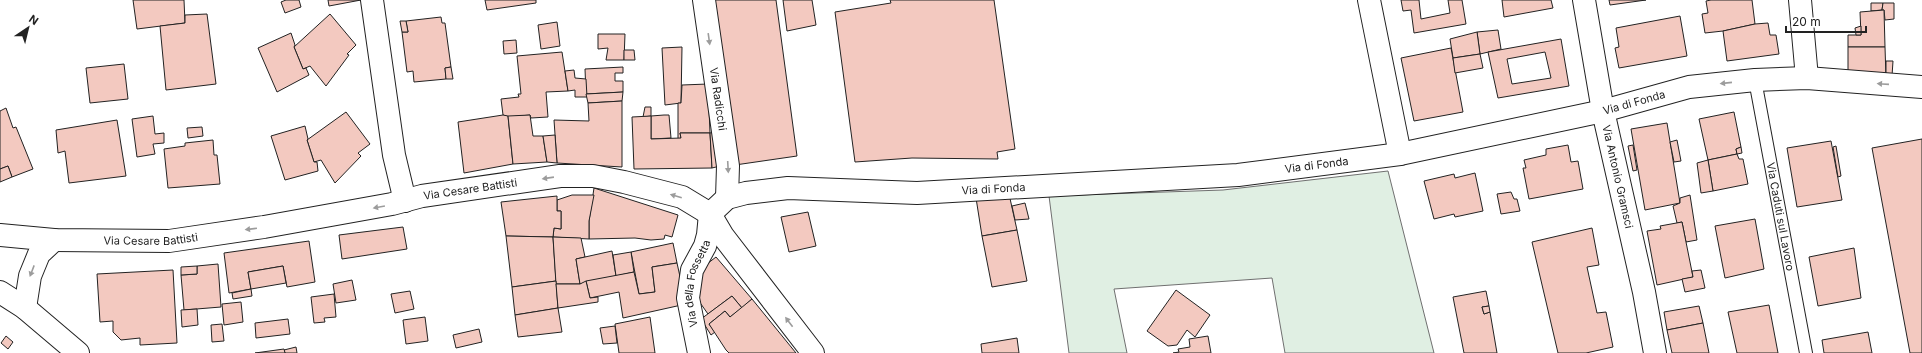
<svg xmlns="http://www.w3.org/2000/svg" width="1922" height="353" viewBox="0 0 1922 353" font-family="Inter,sans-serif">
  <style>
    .green { fill: #e0efe3; stroke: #6f6f6f }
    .building { fill: #f3c9c0; stroke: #222; fill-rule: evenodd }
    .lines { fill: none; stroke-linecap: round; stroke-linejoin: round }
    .lane-casing { stroke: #222; stroke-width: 14 }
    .street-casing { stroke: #222; stroke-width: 24 }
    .secondary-casing { stroke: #222; stroke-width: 24 }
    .lane { stroke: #fff; stroke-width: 12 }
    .street { stroke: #fff; stroke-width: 22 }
    .secondary { stroke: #fff; stroke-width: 22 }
    .oneway { fill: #9c9c9c }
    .labels { text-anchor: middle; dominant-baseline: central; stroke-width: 3; stroke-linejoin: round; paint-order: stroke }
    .street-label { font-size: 11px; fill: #222; stroke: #fff }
  </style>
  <rect width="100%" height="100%" fill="#fff"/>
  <!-- green -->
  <polygon class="green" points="1388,171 1434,353 1285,353 1272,278 1114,289 1127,353 1069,353 1049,196 1223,190"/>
  <!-- building -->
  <g class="building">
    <polygon points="133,0 184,0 185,23 137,29"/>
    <polygon points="286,0 299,0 301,7 285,13 281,2"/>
    <polygon points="328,0 361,0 329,6"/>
    <polygon points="485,0 536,0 536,3 487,10"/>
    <polygon points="711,0 776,0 797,156 735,165"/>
    <polygon points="783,0 812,0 816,25 787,31"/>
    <polygon points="890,0 994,0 1015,149 997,152 998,159 912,158 855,162 835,12 891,3"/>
    <polygon points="1401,0 1419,0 1421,19 1450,13 1448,0 1462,0 1466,24 1414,33 1411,10 1403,11"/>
    <polygon points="1502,0 1551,0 1553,8 1504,17"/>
    <polygon points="1609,0 1646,0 1610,5"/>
    <polygon points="1711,0 1752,0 1755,24 1723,31 1705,33 1702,14 1708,13 1706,1"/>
    <polygon points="1871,3 1883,3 1882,10 1871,11"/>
    <polygon points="1883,3 1894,3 1894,19 1885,20 1884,10 1882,10"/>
    <polygon points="1884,10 1885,47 1848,47 1848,35 1861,35 1860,12"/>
    <polygon points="207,14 216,84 166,90 160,26 185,23 185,15"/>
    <polygon points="330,14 356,45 347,54 349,55 326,86 310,66 303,69 294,47"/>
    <polygon points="1680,16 1687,56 1619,68 1615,48 1619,47 1616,28"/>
    <polygon points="441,17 442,23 445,23 451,67 445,68 446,79 414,82 413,71 407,72 402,32 408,32 406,21"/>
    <polygon points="400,21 406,21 408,32 402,32"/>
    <polygon points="557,22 560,46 541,49 538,25"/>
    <polygon points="1768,23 1770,35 1776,35 1779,54 1727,61 1723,31 1755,24"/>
    <polygon points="1861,26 1861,35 1856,35 1855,28"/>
    <polygon points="1498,30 1501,49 1480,54 1477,32"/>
    <polygon points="1477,32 1480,54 1453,58 1450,39"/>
    <polygon points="291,33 295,45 294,47 303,69 306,68 309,75 277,92 258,48"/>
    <polygon points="598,34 625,34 624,60 606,60 608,48 598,49"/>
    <path d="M 1561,39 L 1569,86 L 1498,98 L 1488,52 ZM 1545,52 L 1551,78 L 1512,84 L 1507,59 Z"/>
    <polygon points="516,40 517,53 504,54 503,41"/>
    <polygon points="682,47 681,103 665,105 662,48"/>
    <polygon points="1848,47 1885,47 1886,78 1848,80"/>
    <polygon points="1451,48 1463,112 1414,121 1401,58"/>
    <polygon points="624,50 634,50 635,60 624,60"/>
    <polygon points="562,52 568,91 546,92 548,117 531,118 530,115 509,117 503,115 501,99 519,97 518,94 521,94 517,56"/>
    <polygon points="1480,54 1483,68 1455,73 1453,58"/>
    <polygon points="1886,61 1893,61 1892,76 1886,78"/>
    <polygon points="124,64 128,99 90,103 86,68"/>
    <polygon points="451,67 453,79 446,79 445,68"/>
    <polygon points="623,67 623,73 615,73 615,81 623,81 623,92 586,94 585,69"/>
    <polygon points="574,70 575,78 586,79 587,97 575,97 575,90 568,91 565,71"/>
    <polygon points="708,84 710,133 680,133 681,138 678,139 678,103 681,103 682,85"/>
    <polygon points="623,92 622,101 588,103 586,94"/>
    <polygon points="622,101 622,167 557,163 554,120 589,121 588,103"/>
    <polygon points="645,107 651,107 651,116 643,117"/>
    <polygon points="6,108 13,128 16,127 33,169 12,177 8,166 0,169 0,111"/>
    <polygon points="346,112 370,144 358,153 361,156 335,183 321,160 314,162 307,140"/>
    <polygon points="1734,112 1741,147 1736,149 1737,154 1708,160 1699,119"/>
    <polygon points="503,115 508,116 513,164 464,173 458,122"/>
    <polygon points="530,115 533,136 543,136 547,162 513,164 508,116"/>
    <polygon points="664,115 669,115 671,138 651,139 651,116"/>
    <polygon points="153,116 155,134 164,133 164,143 153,144 155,154 137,157 132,119"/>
    <polygon points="651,116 651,139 681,138 680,133 710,133 712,168 634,169 632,117"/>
    <polygon points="117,120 126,176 69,183 65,151 58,153 56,130"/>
    <polygon points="1667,123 1680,203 1645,210 1631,129"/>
    <polygon points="305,126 308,139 307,140 314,162 317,162 318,171 285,180 271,136"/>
    <polygon points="202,127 203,136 188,138 187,128"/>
    <polygon points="719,131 720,166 712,168 710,133"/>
    <polygon points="555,135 557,163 547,162 543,136"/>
    <polygon points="1922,139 1922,353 1910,353 1872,148"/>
    <polygon points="213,140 214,155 217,155 220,184 168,188 164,149 185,146 185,143"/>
    <polygon points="1677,140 1681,161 1674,162 1670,142"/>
    <polygon points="1831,141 1842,200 1797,207 1787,148"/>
    <polygon points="1568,145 1571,162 1578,161 1583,189 1529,199 1523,168 1526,168 1524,160 1546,155 1546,149"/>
    <polygon points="1633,145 1637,170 1633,171 1628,146"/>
    <polygon points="1836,146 1841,176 1838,177 1833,147"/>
    <polygon points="1741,147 1742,153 1737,154 1736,149"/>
    <polygon points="1737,154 1739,159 1743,159 1748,184 1713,191 1708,160"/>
    <polygon points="1708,160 1713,191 1701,193 1697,163"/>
    <polygon points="8,166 12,177 0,182 0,169"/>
    <polygon points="1475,173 1483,211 1455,217 1454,214 1434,219 1424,181 1454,174 1455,178"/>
    <polygon points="594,188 678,215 672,237 665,235 664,239 651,240 635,238 589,239 589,221"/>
    <polygon points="1511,192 1514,199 1517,199 1520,211 1501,214 1497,194"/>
    <polygon points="1009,194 1017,230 982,236 976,198"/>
    <polygon points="572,195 594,195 589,221 589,239 553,237 554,228 561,229 561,211 557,211 557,200"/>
    <polygon points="1690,195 1697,240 1686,242 1682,222 1677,223 1673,206 1680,203 1680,198"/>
    <polygon points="557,196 557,211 561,211 561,229 554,228 553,237 506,236 501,202"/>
    <polygon points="1025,203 1029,219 1015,220 1012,206"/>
    <polygon points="808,212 816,246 789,252 781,217"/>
    <polygon points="1755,219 1764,269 1725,278 1715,226"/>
    <polygon points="1682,222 1693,277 1657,285 1647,231 1661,229 1660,226"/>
    <polygon points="403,227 407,249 342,259 339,235"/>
    <polygon points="1592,228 1599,265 1587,267 1597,313 1606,312 1613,347 1586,353 1558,353 1532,242"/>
    <polygon points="1017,230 1027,281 992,287 982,236"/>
    <polygon points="506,236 553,237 556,281 512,287"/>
    <polygon points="553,237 581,238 585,257 576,259 580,284 556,284"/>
    <polygon points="309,241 315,282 287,287 283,266 248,272 251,289 229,293 224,253"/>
    <polygon points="673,243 677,263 652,267 655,292 639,294 631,252"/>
    <polygon points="1854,248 1861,298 1818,306 1809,257"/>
    <polygon points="612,251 616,276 580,284 576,259"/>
    <polygon points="631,252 634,272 616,276 613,255"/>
    <polygon points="716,257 752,299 742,308 732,296 708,314 696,297 703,267"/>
    <polygon points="677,263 686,304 623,318 619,292 590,298 586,281 634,272 639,294 655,292 652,267"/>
    <polygon points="218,264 221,307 184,310 181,275 197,274 197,266"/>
    <polygon points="197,266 197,274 181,275 181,267"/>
    <polygon points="283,266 286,283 251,289 248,272"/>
    <polygon points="173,270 177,343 140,345 140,338 121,340 113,332 113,321 100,322 97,274"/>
    <polygon points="1701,270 1705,288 1685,292 1682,279 1693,277 1692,271"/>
    <polygon points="352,280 356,300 336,303 333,284"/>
    <polygon points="556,281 558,308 515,315 512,287"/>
    <polygon points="586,281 590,298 598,297 598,302 558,308 556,284 580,284"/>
    <polygon points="251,289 252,296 233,299 232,293"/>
    <polygon points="1176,290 1210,315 1195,337 1187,330 1177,345 1168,346 1147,331"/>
    <polygon points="410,291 414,309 395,313 391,294"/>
    <polygon points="1486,291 1489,306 1482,307 1484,314 1490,312 1497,353 1464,353 1453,297"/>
    <polygon points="334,294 336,317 324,318 325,322 314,323 311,297"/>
    <polygon points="732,296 742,308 730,317 725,311 709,324 715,332 711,335 701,319"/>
    <polygon points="752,299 796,353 729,353 726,350 709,324 725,311 730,317"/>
    <polygon points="241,302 243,322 224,325 222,304"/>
    <polygon points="1769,305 1778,353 1737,353 1728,312"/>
    <polygon points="1489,306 1490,312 1484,314 1482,307"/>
    <polygon points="1699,306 1703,323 1667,330 1664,312"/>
    <polygon points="558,308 562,332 518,337 515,315"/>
    <polygon points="197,309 198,325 182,327 181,310"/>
    <polygon points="425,317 428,341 406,344 403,320"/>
    <polygon points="650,317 655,353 619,353 615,324"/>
    <polygon points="288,319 290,334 256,338 255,323"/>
    <polygon points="1703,323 1709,353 1672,353 1667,330"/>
    <polygon points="222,324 224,341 212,342 211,325"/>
    <polygon points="615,326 617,343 603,344 600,328"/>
    <polygon points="479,329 482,342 456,348 453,335"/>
    <polygon points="1868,332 1872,353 1824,353 1822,340"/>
    <polygon points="6,336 13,342 8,349 1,343"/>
    <polygon points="1208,336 1211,353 1173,353 1179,352 1178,349 1190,347 1189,339"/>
    <polygon points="1017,338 1019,353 982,353 981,344"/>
    <polygon points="296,347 297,353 285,353 284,350"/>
    <polygon points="284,349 285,353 255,353"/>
  </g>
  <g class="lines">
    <defs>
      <g id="lane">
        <path id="s1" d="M 1755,80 L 1806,353"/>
      </g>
      <g id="street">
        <polyline points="372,0 394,155 405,201"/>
        <path id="s2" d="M 704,0 L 728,166 L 727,198"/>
        <polyline points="1369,0 1400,154"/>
        <path id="s3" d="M 1584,0 L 1603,111 L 1644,292 L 1655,353"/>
        <polyline points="1800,0 1807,78"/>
        <path id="s4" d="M 710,214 L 727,198 L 746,193 L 788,188 L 917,193 L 1238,175 L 1400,154 L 1603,111 L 1689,87 L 1755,80 L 1807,78 L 1922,87"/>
        <path id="s5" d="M 0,235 L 54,240 L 169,241 L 264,227 L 392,204 L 422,196 L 560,176 L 593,176 L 624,182 L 682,197 L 710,214 L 723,236 L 813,353"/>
        <polyline points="25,308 30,276 39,254 54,240"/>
        <path id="s6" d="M 699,353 L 688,298 L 692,270 L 705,246 L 708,235 L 710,214"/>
      </g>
      <polyline id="secondary" points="0,292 25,308 78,353"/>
    </defs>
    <!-- lane casing -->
    <use href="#lane" class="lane-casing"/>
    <!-- street casing -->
    <use href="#street" class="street-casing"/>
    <!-- secondary casing -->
    <use href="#secondary" class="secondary-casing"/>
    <!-- lane -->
    <use href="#lane" class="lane"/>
    <!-- street -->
    <use href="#street" class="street"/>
    <!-- secondary -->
    <use href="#secondary" class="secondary"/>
  </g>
  <!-- one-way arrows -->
  <defs><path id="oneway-solid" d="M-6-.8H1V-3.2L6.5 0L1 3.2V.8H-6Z"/></defs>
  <g class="oneway">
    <use href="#oneway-solid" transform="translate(709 39) rotate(82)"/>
    <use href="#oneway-solid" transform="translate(1726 83) rotate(174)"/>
    <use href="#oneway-solid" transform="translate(1883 84) rotate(-176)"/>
    <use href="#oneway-solid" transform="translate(728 167) rotate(87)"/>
    <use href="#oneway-solid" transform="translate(548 178) rotate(172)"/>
    <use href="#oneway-solid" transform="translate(676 196) rotate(-164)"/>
    <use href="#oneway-solid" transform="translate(379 207) rotate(170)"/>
    <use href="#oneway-solid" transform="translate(251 229) rotate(173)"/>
    <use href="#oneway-solid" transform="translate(32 271) rotate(111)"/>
    <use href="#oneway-solid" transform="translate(789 322) rotate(-127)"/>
  </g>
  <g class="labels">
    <!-- street labels -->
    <g class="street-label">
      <text stroke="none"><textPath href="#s2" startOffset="100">Via Radicchi</textPath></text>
      <text stroke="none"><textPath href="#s4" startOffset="939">Via di Fonda</textPath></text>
      <text stroke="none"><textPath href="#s4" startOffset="615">Via di Fonda</textPath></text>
      <text stroke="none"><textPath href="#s3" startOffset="180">Via Antonio Gramsci</textPath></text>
      <text stroke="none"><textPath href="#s4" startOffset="291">Via di Fonda</textPath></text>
      <text stroke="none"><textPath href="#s5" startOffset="475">Via Cesare Battisti</textPath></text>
      <text stroke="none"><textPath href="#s1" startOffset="139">Via Caduti sul Lavoro</textPath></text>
      <text stroke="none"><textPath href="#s5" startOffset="151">Via Cesare Battisti</textPath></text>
      <text stroke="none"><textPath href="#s6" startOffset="72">Via della Fossetta</textPath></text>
    </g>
  </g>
  <!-- north arrow -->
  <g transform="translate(28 28) rotate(35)" stroke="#ffffff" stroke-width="3" paint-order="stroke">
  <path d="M0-3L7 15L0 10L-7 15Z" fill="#222222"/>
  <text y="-6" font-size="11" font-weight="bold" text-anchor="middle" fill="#222222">N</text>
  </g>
  <!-- scale -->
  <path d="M1786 26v6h80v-6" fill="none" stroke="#222222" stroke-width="2"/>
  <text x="1792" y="26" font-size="12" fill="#222222" stroke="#ffffff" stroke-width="3" paint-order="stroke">20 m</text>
</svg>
